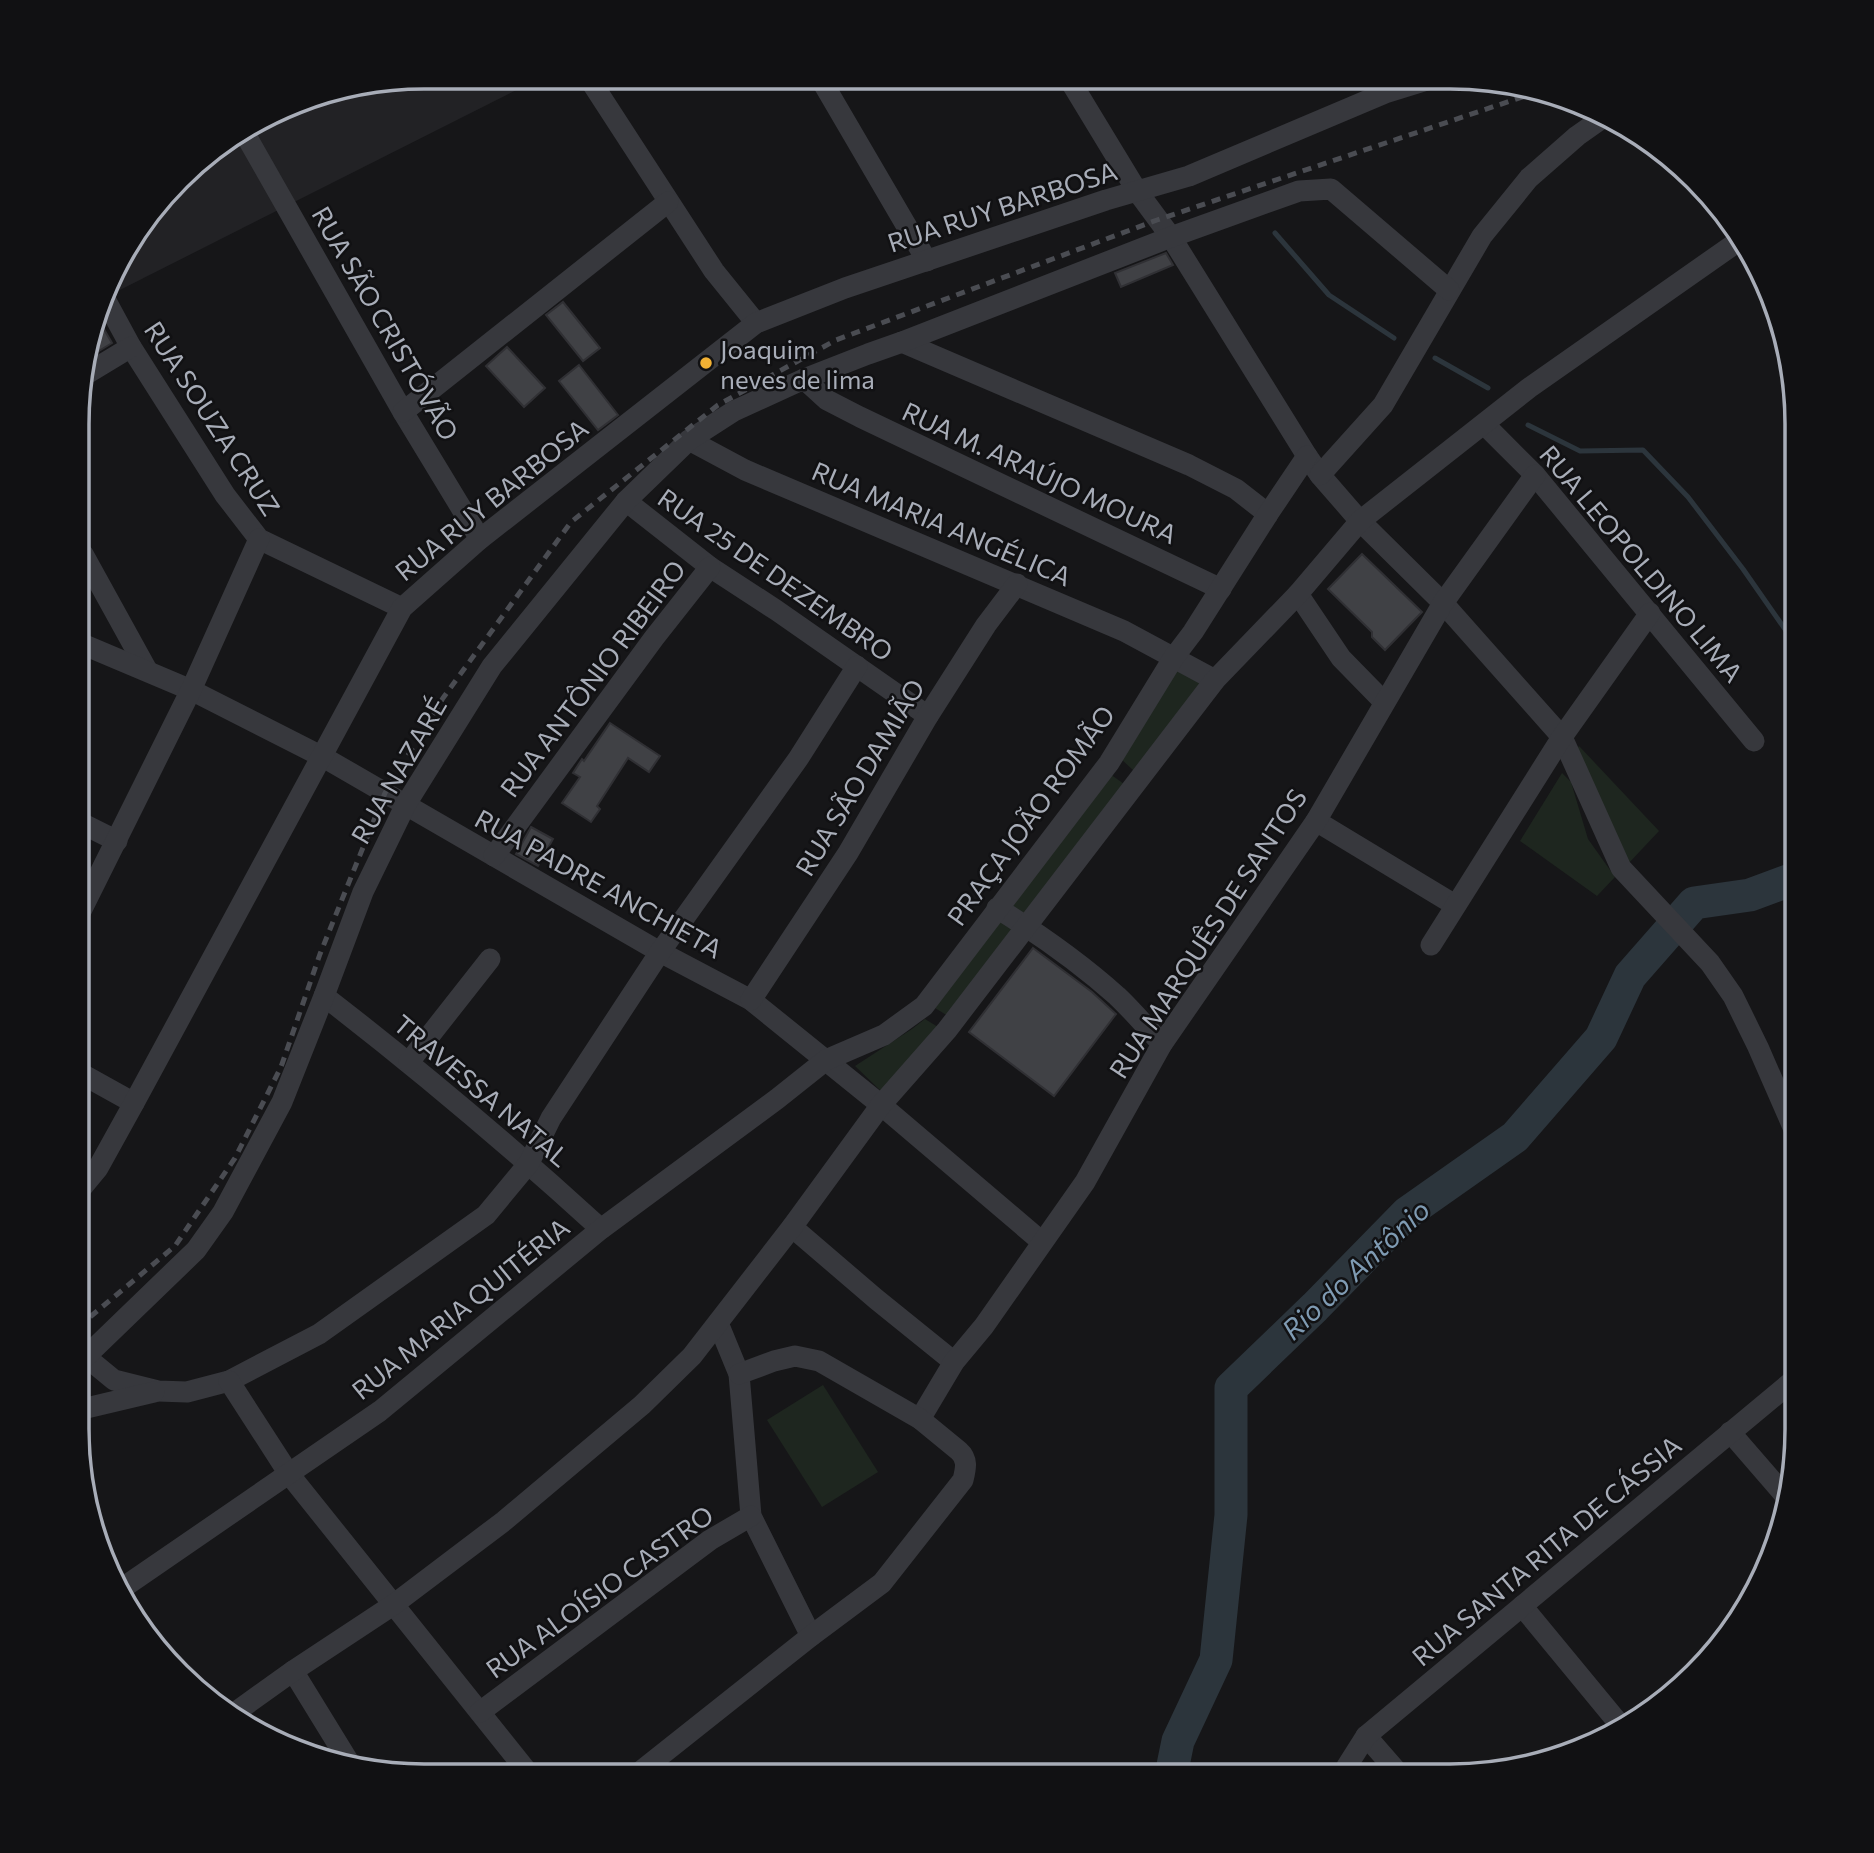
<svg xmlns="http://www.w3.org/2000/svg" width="1874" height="1853" viewBox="0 0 1874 1853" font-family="Commissioner,sans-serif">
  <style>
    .built { fill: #222225 }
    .green { fill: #1e261f }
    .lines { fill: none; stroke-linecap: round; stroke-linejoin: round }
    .stream { stroke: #2c353c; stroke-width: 5 }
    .river { stroke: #2c353c; stroke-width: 33 }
    .building { fill: #404145; stroke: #303034; stroke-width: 2 }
    .minor { stroke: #37383d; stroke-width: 21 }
    .rail { stroke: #4a4c52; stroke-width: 5; stroke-dasharray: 9 7; stroke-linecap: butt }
    .poi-dot { fill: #f2b134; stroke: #111113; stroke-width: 2.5 }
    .labels { text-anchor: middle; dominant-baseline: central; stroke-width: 5; stroke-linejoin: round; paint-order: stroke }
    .street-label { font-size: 26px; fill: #a8adb8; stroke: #111113 }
    .poi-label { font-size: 26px; fill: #a8adb8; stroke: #111113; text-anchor: start }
    .water-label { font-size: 28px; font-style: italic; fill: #7f9bb3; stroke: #111113 }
    .rim { fill: none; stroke: #a8adb8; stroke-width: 3.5 }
  </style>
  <rect width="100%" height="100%" fill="#161618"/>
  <!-- built -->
  <polygon class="built" points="424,77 542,77 106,297 124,250 195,163 324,94"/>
  <!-- green -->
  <g class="green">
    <polygon points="1180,665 1205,685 1134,771 1119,757"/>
    <polygon points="1579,746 1659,831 1626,866 1576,750"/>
    <polygon points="1562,773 1571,782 1588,839 1615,877 1597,896 1520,841"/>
    <polygon points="1110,774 1127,786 1027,916 1011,905"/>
    <polygon points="999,920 1015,928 948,1016 935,1008"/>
    <polygon points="925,1019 938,1027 881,1091 855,1066 912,1029"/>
    <polygon points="823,1385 878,1472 822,1507 767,1420"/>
  </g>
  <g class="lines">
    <!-- stream -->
    <g class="stream">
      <polyline points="1275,233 1329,295 1394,338"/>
      <polyline points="1435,358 1488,388"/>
      <polyline points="1528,425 1580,451 1643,450 1688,497 1743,569 1796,645"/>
    </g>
    <!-- river -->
    <polyline class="river" points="1171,1775 1178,1741 1216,1660 1231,1515 1231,1388 1315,1307 1407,1213 1515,1137 1601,1038 1630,976 1694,903 1750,895 1796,878"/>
  </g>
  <!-- building -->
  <g class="building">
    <polygon points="1166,253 1173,265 1121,287 1115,273"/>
    <polygon points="563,302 600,348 583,361 546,315"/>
    <polygon points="98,319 112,343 84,360 84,357"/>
    <polygon points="507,347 545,388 524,407 486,366"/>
    <polygon points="579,365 618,415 598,430 559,381"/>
    <polygon points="1362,554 1422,612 1385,650 1372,637 1372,632 1328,589"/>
    <polygon points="610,723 660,756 649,772 628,758 597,806 600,809 591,822 562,803 580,777 573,773 582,759 584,761"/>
    <polygon points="531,827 553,839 538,866 516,854"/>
    <polygon points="1033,948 1092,992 1116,1014 1054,1096 969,1032"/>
  </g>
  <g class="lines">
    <!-- minor -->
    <g class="minor">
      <polyline points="588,77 714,271 756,323"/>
      <polyline points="820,78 927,261"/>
      <polyline points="1069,79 1137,191 1171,237 1307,456 1320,475 1360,521 1443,603 1562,737 1621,868 1710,963 1733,996 1758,1047 1796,1134"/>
      <polyline points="245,134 403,412 480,539"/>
      <polyline points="105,299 131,347 225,495 259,539 402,608"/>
      <polyline points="902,342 1189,465 1236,489 1268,514"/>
      <polyline points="83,376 131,347"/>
      <polyline points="804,379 827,400 860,417 1221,589"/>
      <polyline points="403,412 668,202"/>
      <polyline points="1484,424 1535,475 1754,741"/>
      <polyline points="689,440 745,470 1124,631 1215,680"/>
      <polyline points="1320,475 1383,405 1482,236 1529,178 1577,136 1604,117"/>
      <polyline points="626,501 710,567 776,610 928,716"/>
      <polyline points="83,554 147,670"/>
      <polyline points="1298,594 1341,658 1384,702"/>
      <polyline points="82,644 191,690 323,757 660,952 751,1000 881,1105 1042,1242"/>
      <polyline points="1316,821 1455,905"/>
      <polyline points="81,823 117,841"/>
      <polyline points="494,856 654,638 710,567"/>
      <path d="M 997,908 C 1039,934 1080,963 1117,996 C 1133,1011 1147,1028 1162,1044"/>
      <polyline points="81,911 191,690 259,539"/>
      <polyline points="1431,945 1562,737 1650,613"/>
      <path d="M 324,996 C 420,1070 512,1148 601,1229"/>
      <polyline points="751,1000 848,853 928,716 986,625 1017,584"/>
      <polyline points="409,1062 490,959"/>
      <polyline points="80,1073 134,1103"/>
      <polyline points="79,1191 98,1168 134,1103 402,608 480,539 756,323 845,288 1106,200 1189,176 1385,93 1427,80"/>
      <polyline points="792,1227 876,1299 954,1362"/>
      <polyline points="718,1323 739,1374 751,1516 811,1636"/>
      <polyline points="86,1357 114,1380 158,1391 187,1392 229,1381 319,1334 486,1215 529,1163 551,1118 660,952 798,759 857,666"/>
      <polyline points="78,1364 196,1250 223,1212 282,1102 324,996 363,892 406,804 492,666 626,501 689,440 734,411 804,379 868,354 902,342 1171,237 1299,191 1331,189 1449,290"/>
      <polyline points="229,1381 289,1474 530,1775"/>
      <polyline points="78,1410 154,1392"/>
      <polyline points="920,1419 954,1362 984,1326 1085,1182 1162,1044 1316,821 1443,603 1535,475"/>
      <polyline points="1730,1432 1788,1499"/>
      <polyline points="121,1589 380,1411 601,1229 777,1099 826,1060 884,1035 924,1006 1109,763 1174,657 1193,632 1268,514 1307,456"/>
      <polyline points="1522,1606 1621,1726"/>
      <polyline points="293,1671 352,1767"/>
      <polyline points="480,1712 710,1540 751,1516"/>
      <polyline points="233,1714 293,1671 393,1605 504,1521 642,1405 692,1356 792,1227 881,1105 947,1030 1215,680 1298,594 1360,521 1529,388 1740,240"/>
      <polyline points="1366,1736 1400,1775"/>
      <path d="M 636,1775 L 811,1636 L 882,1583 L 963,1480 C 966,1468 968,1459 959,1451 L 920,1419 L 819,1361 L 795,1356 L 774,1361 L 739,1374"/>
      <polyline points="1345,1775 1347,1766 1366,1736 1796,1378"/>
    </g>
    <!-- rail -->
    <polyline class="rail" points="78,1327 175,1246 235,1158 281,1067 320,954 385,793 443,698 571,522 718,405 836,340 1157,220 1534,93"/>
  </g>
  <!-- markers -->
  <circle class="poi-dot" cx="706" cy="363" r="7"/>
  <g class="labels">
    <!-- street labels -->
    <g class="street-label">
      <text transform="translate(1002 206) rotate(-18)">RUA RUY BARBOSA</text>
      <text transform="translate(386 323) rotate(60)">RUA SÃO CRISTÓVÃO</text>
      <text transform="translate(213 418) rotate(57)">RUA SOUZA CRUZ</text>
      <text transform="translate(1040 472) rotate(25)">RUA M. ARAÚJO MOURA</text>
      <text transform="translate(491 499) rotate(-39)">RUA RUY BARBOSA</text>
      <text transform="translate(942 523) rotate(23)">RUA MARIA ANGÉLICA</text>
      <text transform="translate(1642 563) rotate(50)">RUA LEOPOLDINO LIMA</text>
      <text transform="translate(776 574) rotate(35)">RUA 25 DE DEZEMBRO</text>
      <text transform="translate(592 678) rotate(-53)">RUA ANTÔNIO RIBEIRO</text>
      <text transform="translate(398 770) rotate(-60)">RUA NAZARÉ</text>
      <text transform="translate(859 777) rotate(-59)">RUA SÃO DAMIÃO</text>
      <text transform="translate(1030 815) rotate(-54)">PRAÇA JOÃO ROMÃO</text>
      <text transform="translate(599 883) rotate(29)">RUA PADRE ANCHIETA</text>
      <text transform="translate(1207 933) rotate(-57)">RUA MARQUÊS DE SANTOS</text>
      <text transform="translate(482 1090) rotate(40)">TRAVESSA NATAL</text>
      <text transform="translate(460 1308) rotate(-39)">RUA MARIA QUITÉRIA</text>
      <text transform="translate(1546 1550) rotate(-40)">RUA SANTA RITA DE CÁSSIA</text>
      <text transform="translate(599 1591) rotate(-36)">RUA ALOÍSIO CASTRO</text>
    </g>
    <!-- poi labels -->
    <g class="poi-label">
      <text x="720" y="348">Joaquim<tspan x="720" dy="30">neves de lima</tspan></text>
    </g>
    <!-- water labels -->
    <g class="water-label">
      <text transform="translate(1355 1269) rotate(-43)">Rio do Antônio</text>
    </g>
  </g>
  <!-- crop -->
  <path d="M0 0H1874V1853H0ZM424 89H1450A335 335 0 0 1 1785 424V1429A335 335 0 0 1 1450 1764H424A335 335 0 0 1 89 1429V424A335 335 0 0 1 424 89Z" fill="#111113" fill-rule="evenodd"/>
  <path class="rim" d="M424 89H1450A335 335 0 0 1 1785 424V1429A335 335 0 0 1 1450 1764H424A335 335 0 0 1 89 1429V424A335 335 0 0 1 424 89Z"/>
</svg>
